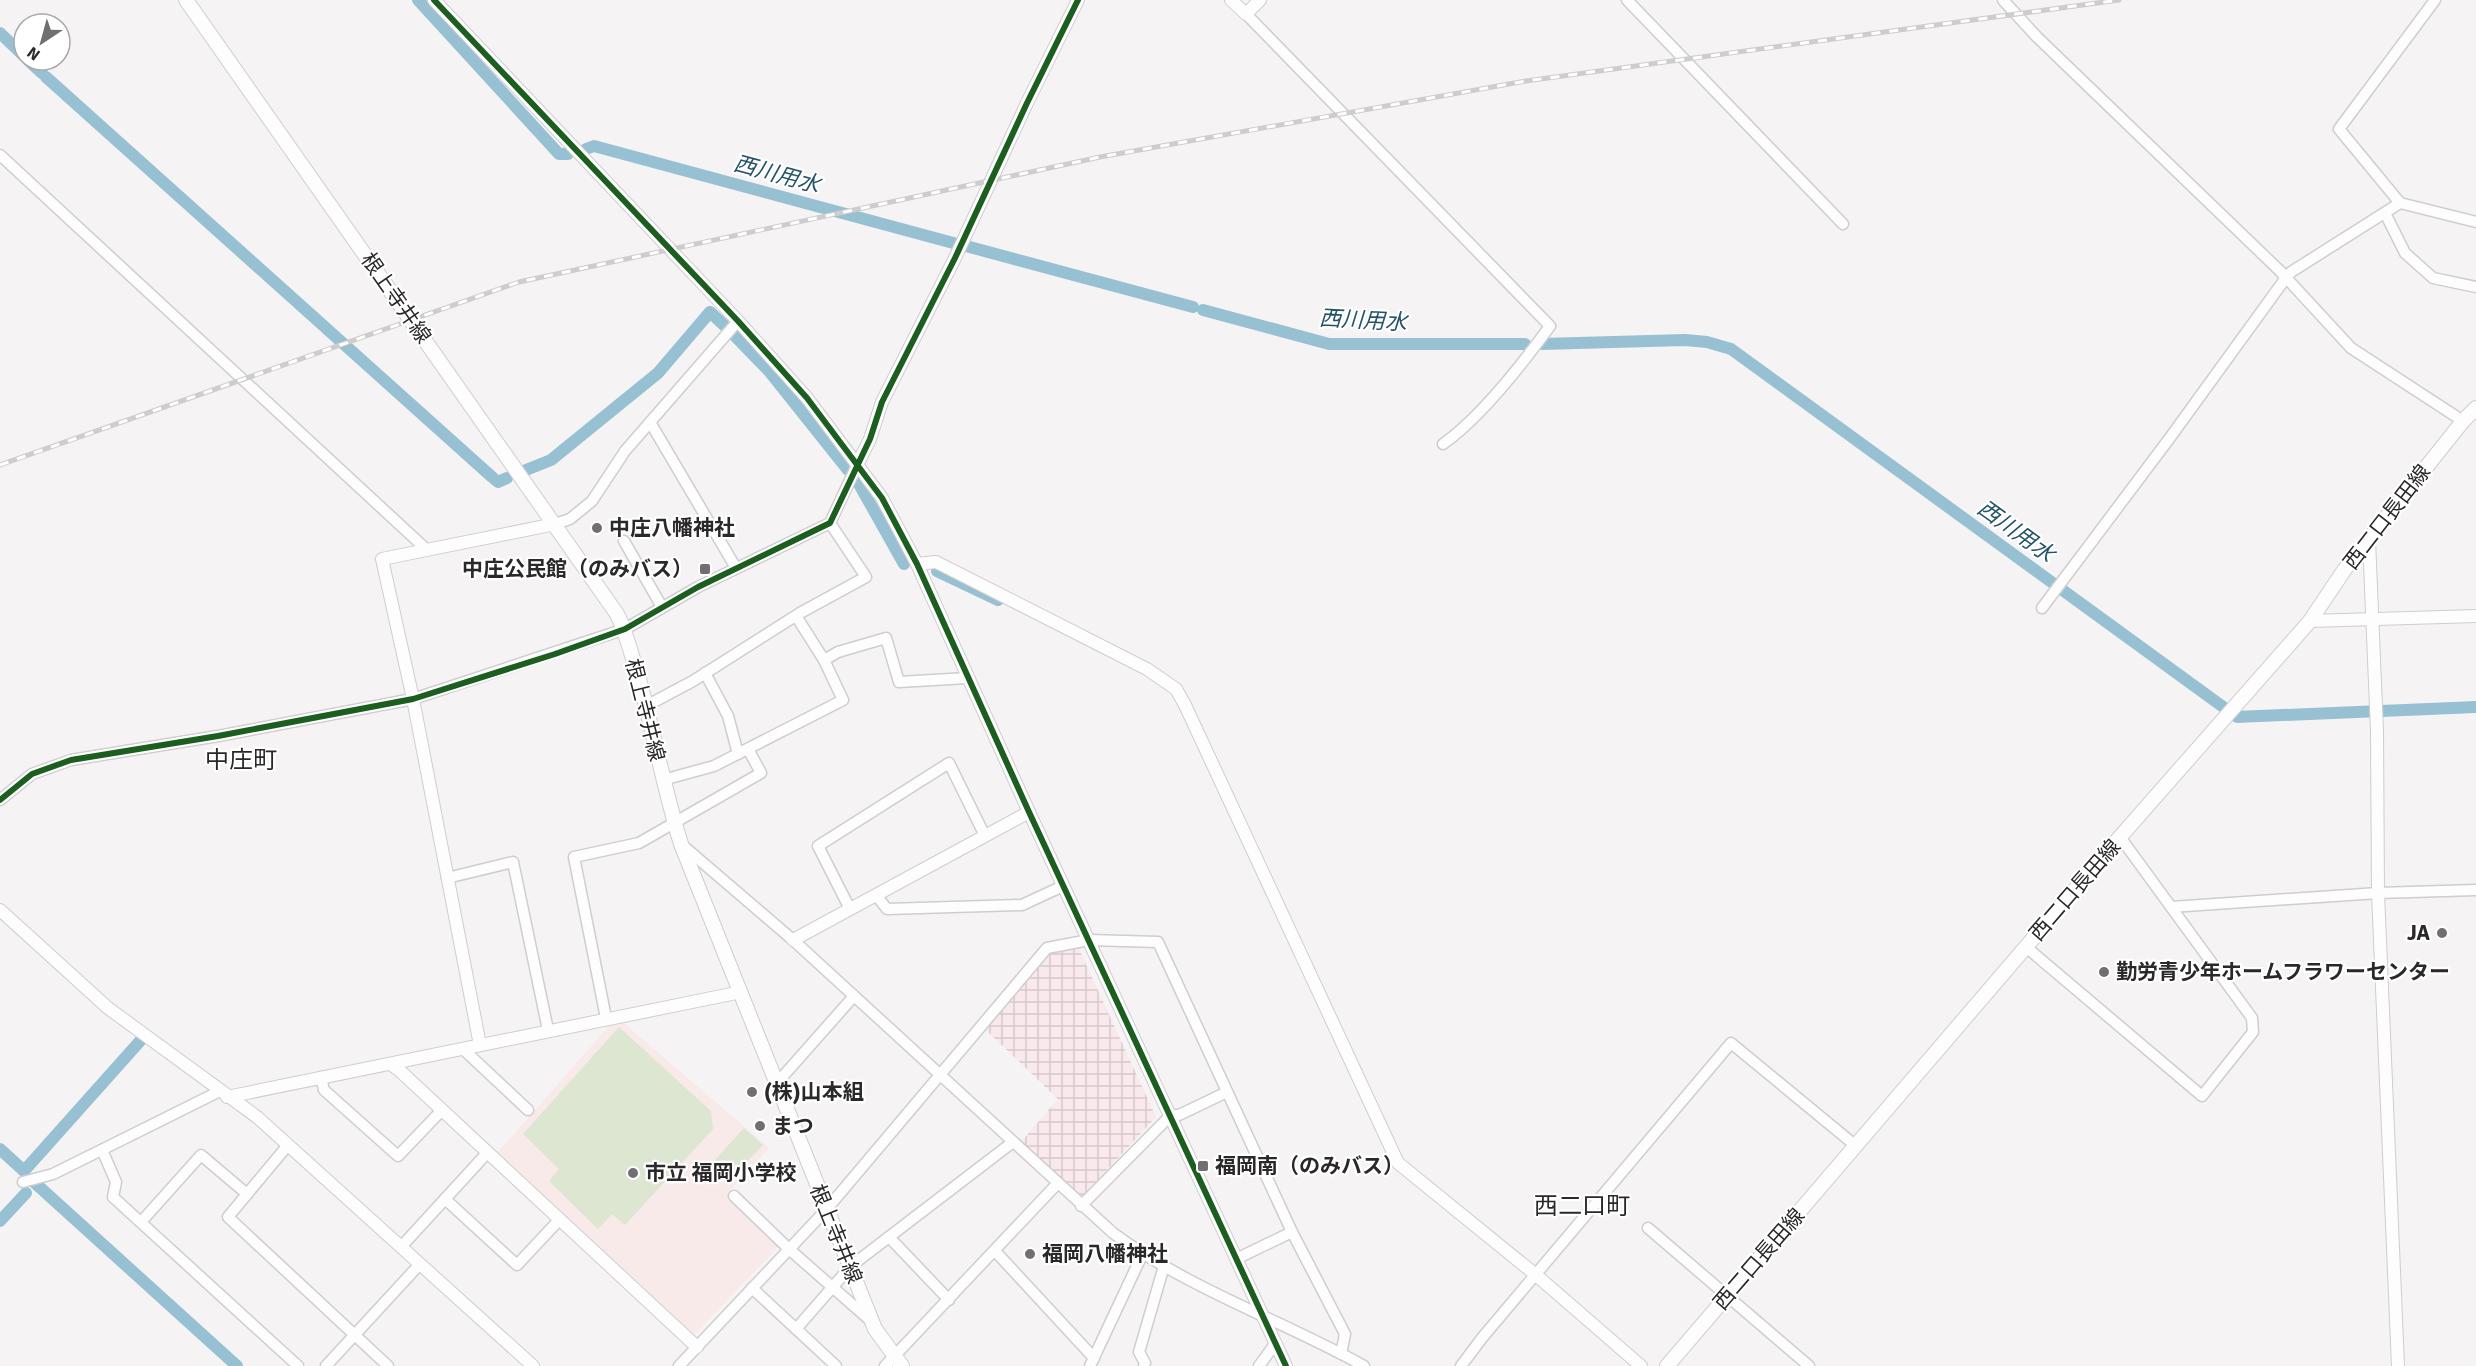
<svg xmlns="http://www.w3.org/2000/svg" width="2476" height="1366" viewBox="0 0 2476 1366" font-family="Signika,'Noto Sans JP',sans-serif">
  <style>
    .industrial { fill: url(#industrial-grid) }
    .education { fill: #f9eaea }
    .garden { fill: #dce6d1 }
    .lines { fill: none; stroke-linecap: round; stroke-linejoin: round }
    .canal { stroke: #97c1d2; stroke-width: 12 }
    .minor-casing { stroke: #cfcdcf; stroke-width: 13 }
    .tertiary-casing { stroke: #cfcdcf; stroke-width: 14 }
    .secondary-casing { stroke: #cfcdcf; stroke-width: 16 }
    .minor { stroke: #fefdfd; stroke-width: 10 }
    .tertiary { stroke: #fefdfd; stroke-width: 12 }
    .secondary { stroke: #fefdfd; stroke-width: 14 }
    .rail-casing { stroke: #cecdce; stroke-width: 5 }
    .rail { stroke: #fff; stroke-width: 3; stroke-dasharray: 9; stroke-linecap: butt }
    .cycleway-casing { stroke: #fff; stroke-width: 10 }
    .cycleway { stroke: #1b5e20; stroke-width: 6 }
    .poi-dot { fill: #716f71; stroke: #fff; stroke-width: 2 }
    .labels { text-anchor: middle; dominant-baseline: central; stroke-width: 4.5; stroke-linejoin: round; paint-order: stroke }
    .street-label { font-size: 21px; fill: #2a282a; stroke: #fff }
    .poi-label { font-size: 21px; font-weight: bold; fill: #2a282a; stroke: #fff; text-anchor: start }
    .water-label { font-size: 22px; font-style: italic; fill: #235567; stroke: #fff }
    .quarter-label { font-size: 24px; fill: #2a282a; stroke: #fff }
  </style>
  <defs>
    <pattern id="industrial-grid" width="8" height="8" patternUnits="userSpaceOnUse" patternTransform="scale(1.5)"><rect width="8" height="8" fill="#f9e9ec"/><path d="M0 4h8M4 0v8" fill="none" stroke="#d6c8cb"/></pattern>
  </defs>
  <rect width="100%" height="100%" fill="#f5f3f4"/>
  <!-- industrial -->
  <polygon class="industrial" points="1078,947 1156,1117 1082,1197 1021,1142 1058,1099 986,1030 1048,952"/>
  <!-- education -->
  <polygon class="education" points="617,1017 769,1148 727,1194 780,1245 694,1335 498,1152"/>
  <!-- garden -->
  <g class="garden">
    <polygon points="619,1027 711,1111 713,1129 625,1225 612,1214 598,1229 549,1181 559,1169 523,1134"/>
    <polygon points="744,1128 763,1145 730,1179 712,1163"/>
  </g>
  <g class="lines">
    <!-- canal -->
    <g class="canal">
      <polyline points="418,0 559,154 568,154"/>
      <polyline points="0,33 24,56"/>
      <polyline points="28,60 42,73"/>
      <polyline points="46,77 492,477 498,482 507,478"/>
      <polyline points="586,149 594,146 957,244"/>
      <polyline points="966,246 1193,307"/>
      <polyline points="1203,310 1329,344 1525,344"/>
      <polyline points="735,336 769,371 848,470"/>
      <polyline points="1542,344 1685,340 1707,342 1731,349 2237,717 2476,707"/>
      <polyline points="526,470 551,460 658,373 710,312 726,327"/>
      <polyline points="859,484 904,564"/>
      <polyline points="937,571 998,600"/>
      <polyline points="0,1149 24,1171 141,1040"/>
      <polyline points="35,1183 237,1366"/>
      <polyline points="0,1221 26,1193"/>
    </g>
    <defs>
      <g id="minor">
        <polyline points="1627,0 1843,224"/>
        <polyline points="2003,0 2037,37 2280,271 2351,348 2463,421"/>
        <path d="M 1246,14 L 1550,326 C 1523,363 1480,418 1443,444"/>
        <polyline points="0,155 426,549"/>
        <polyline points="2400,203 2476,222"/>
        <polyline points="2385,213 2405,253 2433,278 2476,287"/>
        <polyline points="650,422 736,568"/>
        <polyline points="555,524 570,519 592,501 625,451 738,321"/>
        <polyline points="624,541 662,607"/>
        <polyline points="2042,608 2169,439 2285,279 2291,272 2400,203 2339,129 2435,0"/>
        <polyline points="824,660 838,652 886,638 899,682 967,678"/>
        <polyline points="705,673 728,716 738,754"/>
        <polyline points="646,706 693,681 800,613 866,577 830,523"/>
        <polyline points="663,780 714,766 843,700 824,660 796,616"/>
        <polyline points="0,800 32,774 71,760 218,736 413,699 625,629 698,587 830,523 858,463"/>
        <path d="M 681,844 L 793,940 L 1113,1233 C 1189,1289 1281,1320 1364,1366"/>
        <polyline points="447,878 513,862 548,1030"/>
        <polyline points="876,895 887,909 1022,905 1063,886"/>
        <polyline points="2171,907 2378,893 2476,890"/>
        <polyline points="850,909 818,846 949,763 985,836"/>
        <polyline points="2026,947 2202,1096 2253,1032 2252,1018 2120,837"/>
        <polyline points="606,1018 574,857 639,843 761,773 748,749"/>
        <polyline points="463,1049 528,1110"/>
        <polyline points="321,1077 324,1090 398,1156 442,1110"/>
        <polyline points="777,1083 854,996"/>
        <polyline points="288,1145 228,1217 388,1366"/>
        <polyline points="102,1150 116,1182 113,1197 298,1366"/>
        <polyline points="23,1182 53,1174 220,1091"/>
        <polyline points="734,1196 789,1249 871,1321"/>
        <polyline points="445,1199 517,1265 560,1219"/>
        <polyline points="1081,1206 1171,1115 1179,1115 1227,1092"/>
        <polyline points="141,1222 201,1155 247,1194"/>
        <polyline points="1648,1228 1809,1366"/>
        <polyline points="889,1237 949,1300"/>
        <polyline points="401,1247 488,1152"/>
        <polyline points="995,1251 1094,1358"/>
        <polyline points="1236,1259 1292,1232"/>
        <polyline points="752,1288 836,1366"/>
        <polyline points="796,1329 851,1266 1013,1142"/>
        <polyline points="326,1366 420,1264"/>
        <polyline points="679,1366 826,1210 1047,948 1089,940 1158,942 1292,1232 1345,1334 1341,1354"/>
        <polyline points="885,1366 1057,1184"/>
        <polyline points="1090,1366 1143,1253"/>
        <polyline points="1144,1366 1145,1363 1139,1352 1164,1266"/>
        <polyline points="1259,1366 1275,1344"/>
        <polyline points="1461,1366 1482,1338 1731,1043 1856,1146"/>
      </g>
      <g id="tertiary">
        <polyline points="434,0 738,321 807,398 882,498 917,564 1029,812 1286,1366"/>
        <polyline points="1231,0 1246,14 1260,0"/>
        <polyline points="858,463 870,439 882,402 955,258 1027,103 1078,0"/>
        <polyline points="2369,540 2377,731 2378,893 2398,1366"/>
        <polyline points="917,564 936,562 1147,669 1176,689 1185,705 1398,1163 1536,1275 1641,1366"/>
        <polyline points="2310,621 2476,616"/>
        <polyline points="0,910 108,1008 257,1117 533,1366"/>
        <polyline points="793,940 1029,812"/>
        <polyline points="480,1045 413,699 382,559 555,524"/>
        <polyline points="390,1064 399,1070 697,1347"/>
        <polyline points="227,1097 741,992"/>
      </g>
      <g id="secondary">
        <path d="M 186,0 L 617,614 C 627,634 632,657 639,679 C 654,734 664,789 681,844 L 875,1329 L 902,1366"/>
        <polyline points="1667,1366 2120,837 2310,621 2345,569 2463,421 2476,408"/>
      </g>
    </defs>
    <!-- minor casing -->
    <use href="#minor" class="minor-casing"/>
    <!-- tertiary casing -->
    <use href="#tertiary" class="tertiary-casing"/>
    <!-- secondary casing -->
    <use href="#secondary" class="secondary-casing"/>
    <!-- minor -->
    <use href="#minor" class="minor"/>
    <!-- tertiary -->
    <use href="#tertiary" class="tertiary"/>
    <!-- secondary -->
    <use href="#secondary" class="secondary"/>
    <defs>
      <polyline id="rail" points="0,465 519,282 1100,157 1526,81 2119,0"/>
    </defs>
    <!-- rail casing -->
    <use href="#rail" class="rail-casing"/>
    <!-- rail -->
    <use href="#rail" class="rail"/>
    <defs>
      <g id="cycleway">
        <polyline points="434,0 738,321 807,398 882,498 917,564 1029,812 1286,1366"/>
        <polyline points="0,800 32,774 71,760 218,736 413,699 555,654 625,629 698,587 830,523 870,439 882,402 955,258 1027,103 1078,0"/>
      </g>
    </defs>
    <!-- cycleway casing -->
    <use href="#cycleway" class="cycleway-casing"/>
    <!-- cycleway -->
    <use href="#cycleway" class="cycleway"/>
  </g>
  <!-- markers -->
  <g class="poi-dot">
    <circle cx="597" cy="528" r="6"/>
    <rect x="699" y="563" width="12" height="12" rx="3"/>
    <circle cx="2442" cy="933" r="6"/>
    <circle cx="2104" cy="972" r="6"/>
    <circle cx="752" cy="1092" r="6"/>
    <circle cx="760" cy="1126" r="6"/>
    <rect x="1197" y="1160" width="12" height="12" rx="3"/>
    <circle cx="633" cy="1173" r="6"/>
    <circle cx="1030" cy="1254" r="6"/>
  </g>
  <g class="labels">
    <!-- street labels -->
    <g class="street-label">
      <text transform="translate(396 298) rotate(55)">根上寺井線</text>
      <text transform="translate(2387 517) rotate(-52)">西二口長田線</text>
      <text transform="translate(645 710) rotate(76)">根上寺井線</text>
      <text transform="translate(2075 890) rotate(-49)">西二口長田線</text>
      <text transform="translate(836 1234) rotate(68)">根上寺井線</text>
      <text transform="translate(1759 1259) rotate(-49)">西二口長田線</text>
    </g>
    <!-- poi labels -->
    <g class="poi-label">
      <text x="609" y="528">中庄八幡神社</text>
      <text x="693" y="569" text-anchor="end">中庄公民館（のみバス）</text>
      <text x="2430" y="933" text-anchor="end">JA</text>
      <text x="2116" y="972">勤労青少年ホームフラワーセンター</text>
      <text x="764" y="1092">(株)山本組</text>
      <text x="772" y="1126">まつ</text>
      <text x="1215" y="1166">福岡南（のみバス）</text>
      <text x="645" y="1173">市立 福岡小学校</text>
      <text x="1042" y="1254">福岡八幡神社</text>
    </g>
    <!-- water labels -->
    <g class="water-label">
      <text transform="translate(777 174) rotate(15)">西川用水</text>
      <text transform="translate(1363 320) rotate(3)">西川用水</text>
      <text transform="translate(2016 531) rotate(36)">西川用水</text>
    </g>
    <!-- quarter labels -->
    <g class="quarter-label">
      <text x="241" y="760">中庄町</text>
      <text x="1582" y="1206">西二口町</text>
    </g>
  </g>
  <!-- north arrow -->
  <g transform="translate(42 42) rotate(216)"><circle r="28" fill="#ffffff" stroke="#aaa9aa" stroke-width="1.5"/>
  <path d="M0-4.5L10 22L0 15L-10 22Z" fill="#716f71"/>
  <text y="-9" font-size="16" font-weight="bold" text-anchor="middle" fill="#2a282a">N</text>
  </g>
</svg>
